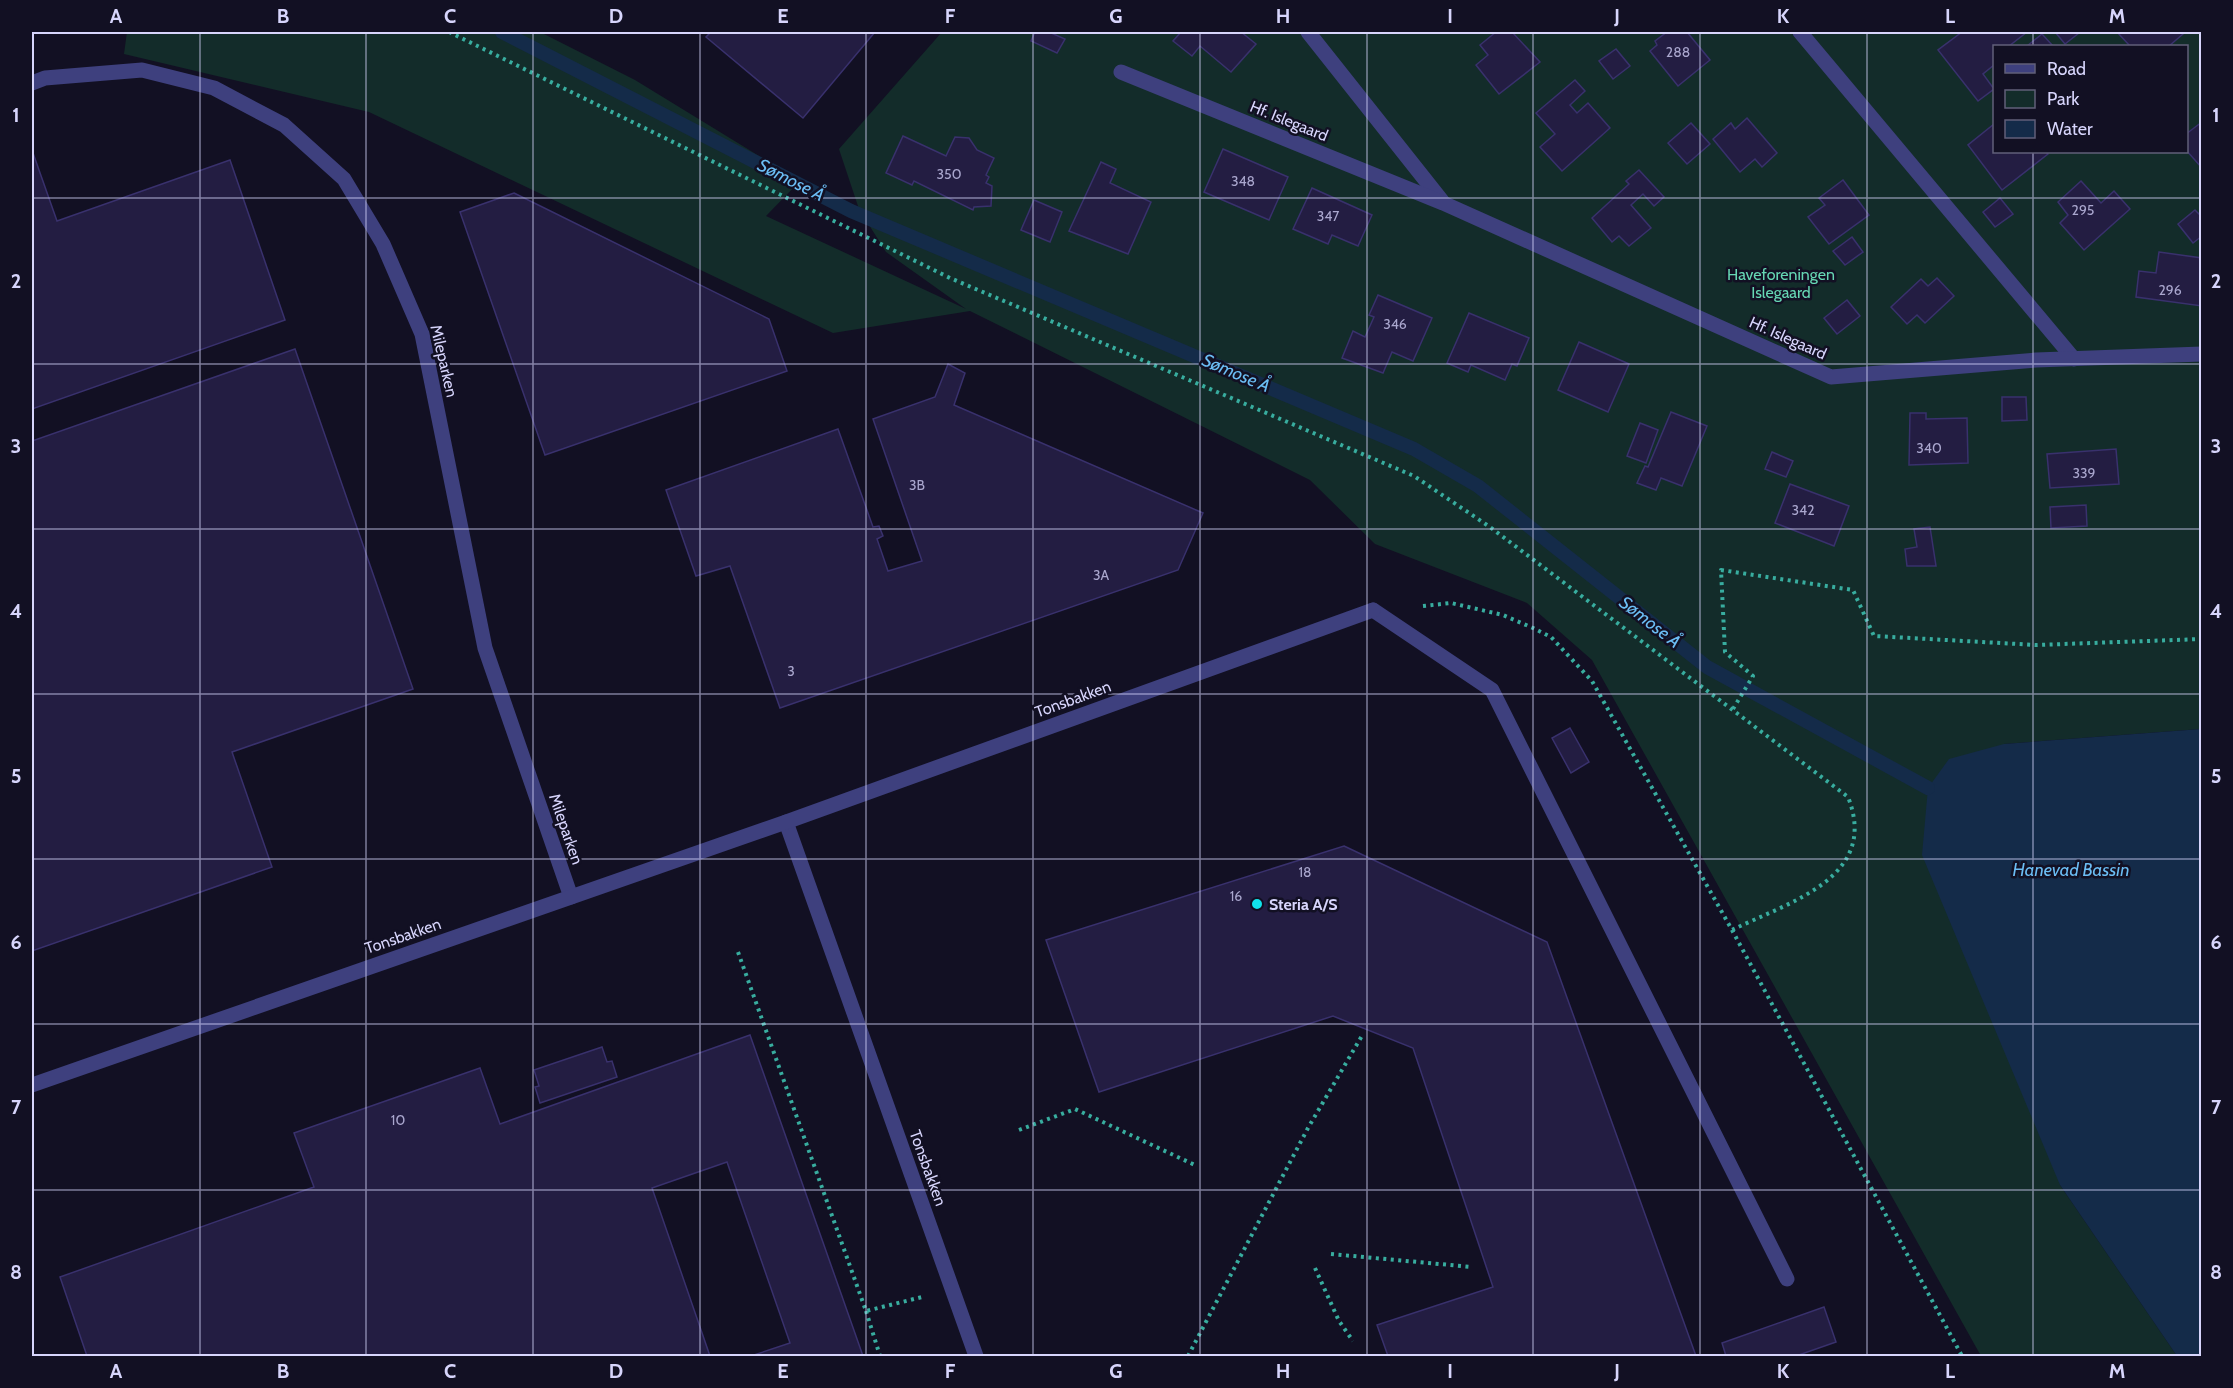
<svg xmlns="http://www.w3.org/2000/svg" width="2233" height="1388" viewBox="0 0 2233 1388" font-family="Cabin,sans-serif">
  <style>
    .green { fill: #132c2a; fill-rule: evenodd }
    .water { fill: #142b49 }
    .lines { fill: none; stroke-linecap: round; stroke-linejoin: round }
    .stream { stroke: #142b49; stroke-width: 14 }
    .building { fill: #231d42; stroke: #39316d; stroke-width: 1.5 }
    .path { stroke: #38ad9f; stroke-width: 4; stroke-dasharray: 3 4.5; stroke-linecap: butt }
    .service { stroke: #3e407e; stroke-width: 15 }
    .minor { stroke: #3e407e; stroke-width: 15 }
    .grid { fill: none; stroke: #d7d5fc; stroke-width: 1.5; stroke-opacity: 0.55 }
    .poi-dot { fill: #11e3eb; stroke: #121023; stroke-width: 2 }
    .labels { text-anchor: middle; dominant-baseline: central; stroke-width: 5; stroke-linejoin: round; paint-order: stroke }
    .number-label { font-size: 14px; fill: #aaa7ce }
    .street-label { font-size: 16px; fill: #d7d5fc; stroke: #121023 }
    .park-label { font-size: 16px; fill: #66d7b4; stroke: #121023 }
    .poi-label { font-size: 16px; font-weight: bold; fill: #d7d5fc; stroke: #121023; text-anchor: start }
    .water-label { font-size: 18px; font-style: italic; fill: #6bbdf4; stroke: #121023 }
    .neatline { fill: none; stroke: #d7d5fc; stroke-width: 2 }
    .grid-label { font-size: 20px; text-anchor: middle; font-weight: bold; fill: #d7d5fc }
  </style>
  <rect width="100%" height="100%" fill="#121023"/>
  <!-- green -->
  <path class="green" d="M 127,32 L 540,32 L 635,80 L 800,181 L 766,216 L 966,309 L 886,252 L 859,209 L 839,149 L 942,32 L 2201,32 L 2201,729 L 2004,744 L 2060,1185 L 2177,1356 L 1981,1356 L 1592,660 L 1527,603 L 1375,544 L 1310,480 L 970,311 L 833,333 L 369,112 L 124,54 ZM 1994,46 L 2186,46 L 2186,152 L 1994,152 Z"/>
  <!-- water -->
  <polygon class="water" points="2201,729 2202,1356 2177,1356 2060,1185 1922,855 1928,788 1949,759 2004,744"/>
  <g class="lines">
    <!-- stream -->
    <polyline class="stream" points="502,32 851,211 1414,449 1478,486 1707,667 1928,788"/>
  </g>
  <!-- building -->
  <g class="building">
    <polygon points="711,32 875,32 803,118 706,37"/>
    <polygon points="1035,32 1049,32 1065,39 1057,53 1031,41"/>
    <polygon points="1181,32 1241,32 1256,44 1231,72 1200,46 1192,56 1173,41"/>
    <polygon points="1496,32 1512,32 1540,62 1499,94 1476,65 1488,55 1480,45"/>
    <polygon points="1667,32 1687,32 1710,60 1678,86 1650,51 1657,45 1655,41"/>
    <polygon points="1962,32 2027,32 2009,46 1994,46 1994,65 1983,74 1994,89 1978,101 1938,50"/>
    <polygon points="2055,32 2078,32 2079,33 2065,44"/>
    <polygon points="2117,32 2181,32 2183,34 2169,46 2130,46"/>
    <polygon points="2042,34 2053,46 2027,46"/>
    <polygon points="1616,49 1630,66 1613,79 1599,61"/>
    <polygon points="1575,80 1585,91 1570,105 1577,113 1588,103 1610,128 1562,171 1540,147 1555,134 1536,113"/>
    <polygon points="1747,118 1777,153 1762,167 1755,159 1740,172 1713,139 1731,123 1735,129"/>
    <polygon points="2202,122 2202,168 2186,150 2186,134"/>
    <polygon points="1691,123 1710,144 1687,164 1668,143"/>
    <polygon points="1994,124 1994,152 2046,152 2048,154 2002,190 1968,145"/>
    <polygon points="903,136 946,156 955,137 969,138 977,150 994,158 986,175 989,177 986,183 992,186 991,206 974,207 973,210 914,181 912,185 886,173"/>
    <polygon points="1223,149 1288,177 1269,220 1204,192"/>
    <polygon points="33,153 57,221 230,160 285,320 32,409"/>
    <polygon points="1101,162 1116,169 1110,183 1151,202 1128,254 1069,231"/>
    <polygon points="1639,170 1664,197 1654,206 1643,194 1631,205 1651,228 1629,246 1619,236 1612,242 1592,218 1629,184 1626,181"/>
    <polygon points="1843,180 1869,215 1829,244 1808,217 1825,205 1819,198"/>
    <polygon points="2081,181 2101,203 2114,191 2130,209 2084,250 2060,223 2068,215 2058,202"/>
    <polygon points="1312,188 1372,215 1358,246 1332,235 1328,244 1293,229"/>
    <polygon points="514,193 769,319 787,371 545,455 460,212"/>
    <polygon points="2000,198 2013,214 1995,227 1983,212"/>
    <polygon points="1034,200 1062,212 1050,242 1021,230"/>
    <polygon points="2195,210 2202,217 2202,236 2193,243 2178,224"/>
    <polygon points="1852,237 1863,252 1845,265 1833,251"/>
    <polygon points="2159,252 2202,258 2202,306 2136,297 2139,271 2156,273"/>
    <polygon points="1937,278 1954,296 1925,323 1917,315 1907,324 1891,307 1921,279 1928,286"/>
    <polygon points="1378,295 1432,318 1413,361 1392,352 1383,373 1342,358 1353,331 1365,337 1374,317 1369,315"/>
    <polygon points="1847,300 1860,316 1837,334 1824,318"/>
    <polygon points="1469,313 1529,338 1517,366 1512,364 1505,380 1471,365 1468,372 1447,363"/>
    <polygon points="1579,342 1629,364 1608,412 1558,390"/>
    <polygon points="295,349 413,689 232,752 272,867 32,951 32,441"/>
    <polygon points="948,364 965,373 954,405 1203,513 1178,570 780,708 730,566 696,576 666,490 838,429 873,527 879,526 883,536 877,539 888,571 922,561 873,419 935,397"/>
    <polygon points="2002,397 2026,397 2027,420 2002,421"/>
    <polygon points="1671,412 1707,426 1682,486 1661,478 1656,490 1637,483 1645,466 1648,467"/>
    <polygon points="1910,413 1926,413 1926,419 1967,418 1968,463 1909,465"/>
    <polygon points="1640,423 1658,430 1646,463 1627,456"/>
    <polygon points="2116,449 2119,484 2050,488 2047,454"/>
    <polygon points="1772,452 1793,461 1786,477 1765,469"/>
    <polygon points="1790,484 1849,506 1834,546 1775,523"/>
    <polygon points="2086,505 2087,526 2051,528 2050,507"/>
    <polygon points="1930,527 1936,566 1907,566 1905,549 1917,547 1914,529"/>
    <polygon points="1570,728 1589,762 1571,773 1552,738"/>
    <polygon points="1344,846 1547,942 1696,1356 1388,1356 1377,1325 1493,1287 1413,1048 1333,1016 1099,1092 1046,940"/>
    <polygon points="750,1035 863,1356 751,1356 790,1343 727,1162 652,1188 710,1356 87,1356 60,1277 314,1187 294,1133 480,1068 500,1124"/>
    <polygon points="602,1047 607,1062 612,1061 617,1077 540,1103 535,1087 539,1086 534,1070"/>
    <polygon points="1824,1307 1836,1342 1796,1356 1726,1356 1722,1343"/>
  </g>
  <g class="lines">
    <!-- path -->
    <g class="path">
      <path d="M 449,32 L 950,278 L 1414,476 L 1490,527 L 1848,797 C 1880,878 1789,902 1732,930"/>
      <polyline points="1423,606 1451,603 1503,615 1533,628 1551,637 1592,681 1732,930 1962,1356"/>
      <polyline points="1733,709 1753,676 1725,652 1721,570 1853,590 1874,636 2036,645 2202,639"/>
      <polyline points="738,952 866,1311 922,1297"/>
      <polyline points="1019,1130 1075,1109 1197,1166"/>
      <polyline points="1331,1254 1472,1267"/>
      <polyline points="1315,1268 1339,1321 1353,1341"/>
      <polyline points="866,1311 880,1356"/>
      <polyline points="1188,1356 1308,1128 1363,1034"/>
    </g>
    <!-- service -->
    <g class="service">
      <polyline points="1308,32 1442,201"/>
      <polyline points="1800,32 2074,359"/>
      <polyline points="1121,72 1443,203 1831,377 2036,360 2202,354"/>
      <polyline points="32,83 45,78 142,70 214,88 284,125 344,179 383,244 422,334 485,648 571,897"/>
      <polyline points="1373,610 1492,690 1787,1279"/>
    </g>
    <!-- minor -->
    <g class="minor">
      <polyline points="786,822 976,1356"/>
      <polyline points="32,1085 786,822 1373,610"/>
    </g>
  </g>
  <!-- grid -->
  <path class="grid" d="M 200,32 L 200,1356M 366,32 L 366,1356M 533,32 L 533,1356M 700,32 L 700,1356M 866,32 L 866,1356M 1033,32 L 1033,1356M 1200,32 L 1200,1356M 1367,32 L 1367,1356M 1533,32 L 1533,1356M 1700,32 L 1700,1356M 1867,32 L 1867,1356M 2033,32 L 2033,46M 2033,152 L 2033,1356M 32,198 L 2202,198M 32,364 L 2202,364M 32,529 L 2202,529M 32,694 L 2202,694M 32,859 L 2202,859M 32,1024 L 2202,1024M 32,1190 L 2202,1190"/>
  <!-- markers -->
  <circle class="poi-dot" cx="1257" cy="904" r="6"/>
  <g class="labels">
    <!-- number labels -->
    <g class="number-label">
      <text x="1678" y="52">288</text>
      <text x="949" y="174">350</text>
      <text x="1243" y="181">348</text>
      <text x="2083" y="210">295</text>
      <text x="1328" y="216">347</text>
      <text x="2170" y="290">296</text>
      <text x="1395" y="324">346</text>
      <text x="1929" y="448">340</text>
      <text x="2084" y="473">339</text>
      <text x="917" y="485">3B</text>
      <text x="1803" y="510">342</text>
      <text x="1101" y="575">3A</text>
      <text x="791" y="671">3</text>
      <text x="1305" y="872">18</text>
      <text x="1236" y="896">16</text>
      <text x="398" y="1120">10</text>
    </g>
    <!-- street labels -->
    <g class="street-label">
      <text transform="translate(1289 121) rotate(22)">Hf. Islegaard</text>
      <text transform="translate(1788 338) rotate(24)">Hf. Islegaard</text>
      <text transform="translate(444 361) rotate(77)">Mileparken</text>
      <text transform="translate(1073 699) rotate(-20)">Tonsbakken</text>
      <text transform="translate(566 829) rotate(71)">Mileparken</text>
      <text transform="translate(403 936) rotate(-19)">Tonsbakken</text>
      <text transform="translate(928 1168) rotate(70)">Tonsbakken</text>
    </g>
    <!-- park labels -->
    <g class="park-label">
      <text x="1781" y="274">Haveforeningen<tspan x="1781" dy="18">Islegaard</tspan></text>
    </g>
    <!-- poi labels -->
    <g class="poi-label">
      <text x="1269" y="904">Steria A/S</text>
    </g>
    <!-- water labels -->
    <g class="water-label">
      <text transform="translate(791 180) rotate(27)">Sømose Å</text>
      <text transform="translate(1236 373) rotate(23)">Sømose Å</text>
      <text transform="translate(1650 622) rotate(38)">Sømose Å</text>
      <text x="2071" y="870">Hanevad Bassin</text>
    </g>
  </g>
  <!-- border -->
  <rect width="2233" height="1388" fill="none" stroke="#121023" stroke-width="66"/>
  <!-- legend -->
  <rect x="1993" y="45" width="195" height="108" fill="#121023" stroke="#615f7a" stroke-width="1.5"/>
  <rect x="2005" y="64" width="30" height="9" fill="#3e407e" stroke="#615f7a" stroke-width="1.5"/>
  <text x="2047" y="75" font-size="18" fill="#d7d5fc">Road</text>
  <rect x="2005" y="90" width="30" height="18" fill="#132c2a" stroke="#615f7a" stroke-width="1.5"/>
  <text x="2047" y="105" font-size="18" fill="#d7d5fc">Park</text>
  <rect x="2005" y="120" width="30" height="18" fill="#142b49" stroke="#615f7a" stroke-width="1.5"/>
  <text x="2047" y="135" font-size="18" fill="#d7d5fc">Water</text>
  <rect x="33" y="33" width="2167" height="1322" class="neatline"/>
  <g class="grid-label">
    <text x="116" y="23">A</text>
    <text x="283" y="23">B</text>
    <text x="450" y="23">C</text>
    <text x="616" y="23">D</text>
    <text x="783" y="23">E</text>
    <text x="950" y="23">F</text>
    <text x="1116" y="23">G</text>
    <text x="1283" y="23">H</text>
    <text x="1450" y="23">I</text>
    <text x="1617" y="23">J</text>
    <text x="1783" y="23">K</text>
    <text x="1950" y="23">L</text>
    <text x="2117" y="23">M</text>
    <text x="16" y="122">1</text>
    <text x="2216" y="122">1</text>
    <text x="16" y="288">2</text>
    <text x="2216" y="288">2</text>
    <text x="16" y="453">3</text>
    <text x="2216" y="453">3</text>
    <text x="16" y="618">4</text>
    <text x="2216" y="618">4</text>
    <text x="16" y="783">5</text>
    <text x="2216" y="783">5</text>
    <text x="16" y="949">6</text>
    <text x="2216" y="949">6</text>
    <text x="16" y="1114">7</text>
    <text x="2216" y="1114">7</text>
    <text x="16" y="1279">8</text>
    <text x="2216" y="1279">8</text>
    <text x="116" y="1378">A</text>
    <text x="283" y="1378">B</text>
    <text x="450" y="1378">C</text>
    <text x="616" y="1378">D</text>
    <text x="783" y="1378">E</text>
    <text x="950" y="1378">F</text>
    <text x="1116" y="1378">G</text>
    <text x="1283" y="1378">H</text>
    <text x="1450" y="1378">I</text>
    <text x="1617" y="1378">J</text>
    <text x="1783" y="1378">K</text>
    <text x="1950" y="1378">L</text>
    <text x="2117" y="1378">M</text>
  </g>
</svg>
